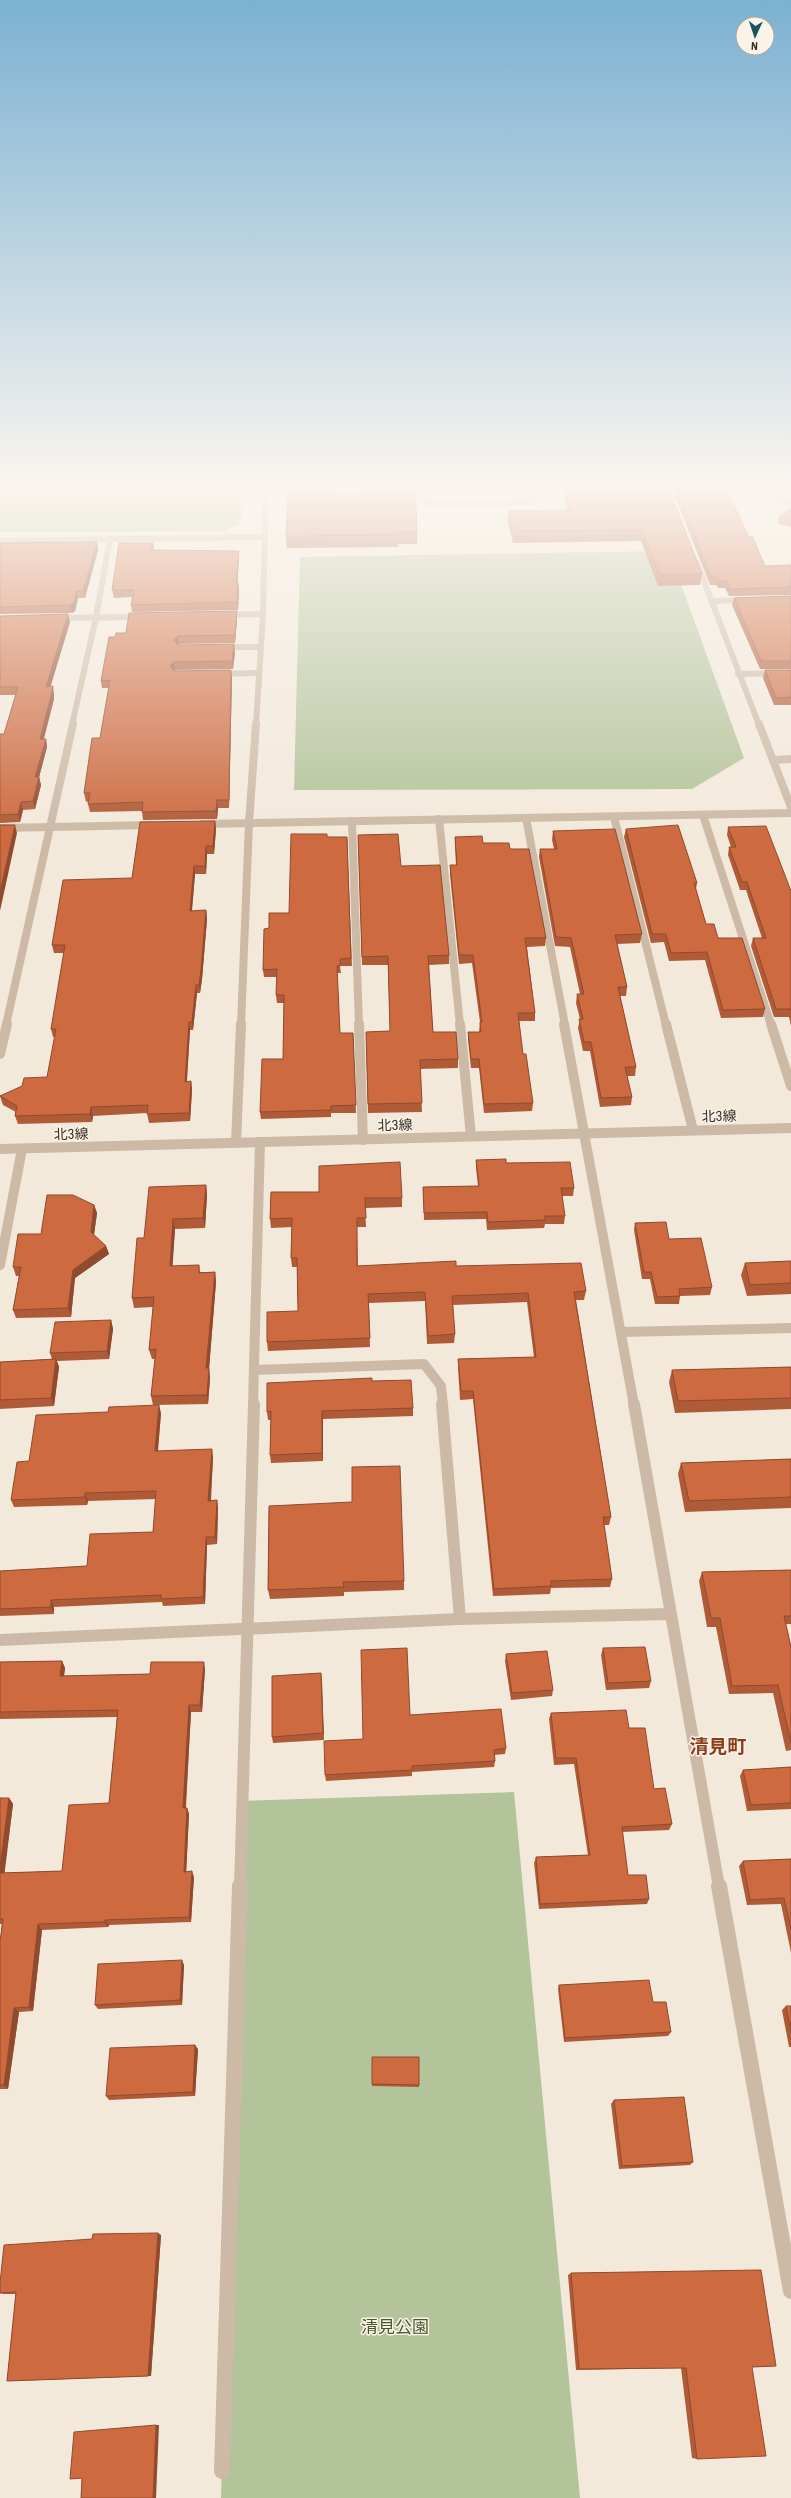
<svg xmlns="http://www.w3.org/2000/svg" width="791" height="2498" viewBox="0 0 791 2498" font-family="'Roboto Condensed','Noto Sans JP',sans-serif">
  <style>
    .green { fill: #b3c39a }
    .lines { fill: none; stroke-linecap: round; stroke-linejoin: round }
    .path { stroke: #b8a491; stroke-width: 1.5; stroke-dasharray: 1 1; stroke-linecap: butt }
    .minor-far4 { stroke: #ccbaa6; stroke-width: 6 }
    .minor-far3 { stroke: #ccbaa6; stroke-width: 8 }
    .minor-far2 { stroke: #ccbaa6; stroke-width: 10 }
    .minor-far1 { stroke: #ccbaa6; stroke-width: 12 }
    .minor { stroke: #ccbaa6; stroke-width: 16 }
    .wall { fill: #b05b37 }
    .shaded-wall { fill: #904a2d }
    .building { fill: #cd6a40; stroke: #904a2d }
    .labels { text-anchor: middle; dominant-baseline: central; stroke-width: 3; stroke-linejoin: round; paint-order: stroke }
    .street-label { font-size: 14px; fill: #382e28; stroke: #fbf3e8 }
    .near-park-label { font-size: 17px; fill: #44582a; stroke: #fbf3e8 }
    .near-quarter-label { font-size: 19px; font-weight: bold; fill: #8c3d1c; stroke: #fbf3e8 }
  </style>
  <rect width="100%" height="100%" fill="#f3e9db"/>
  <!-- green -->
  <g class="green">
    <polygon points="0,487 241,487 241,523 224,531 0,532"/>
    <polygon points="669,551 744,758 692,789 294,790 300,557"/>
    <polygon points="514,1792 580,2498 221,2498 242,1801"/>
  </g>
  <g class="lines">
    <!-- path -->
    <g class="path">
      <polyline points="551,487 556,512"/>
      <polyline points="342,491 385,491"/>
    </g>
    <!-- minor-far4 -->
    <g class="minor-far4">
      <polyline points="475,487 423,488 426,504 533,502 530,487"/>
      <polyline points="735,487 791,503"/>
      <polyline points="0,541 264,537"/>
      <polyline points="697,563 759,725"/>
      <polyline points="711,601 747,600"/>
      <polyline points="223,615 263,614"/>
      <polyline points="55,618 141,617"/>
      <polyline points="221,647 261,647"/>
      <polyline points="219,674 259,673"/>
      <polyline points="738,674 791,673"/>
      <polyline points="72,725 96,617 110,539"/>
      <polyline points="256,725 263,614 266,487"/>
    </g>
    <!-- minor-far3 -->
    <g class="minor-far3">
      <polyline points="759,724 791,807"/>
      <polyline points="773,760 791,759"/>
      <polyline points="703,815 771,1025"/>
      <polyline points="614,817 666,1025"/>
      <polyline points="526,818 565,1025"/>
      <polyline points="439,819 460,1025"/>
      <polyline points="352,821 359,1025"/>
      <polyline points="202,824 791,813"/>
      <polyline points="0,828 152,825"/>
      <polyline points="6,1025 73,724"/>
      <polyline points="241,1025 249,823 256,724"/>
    </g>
    <!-- minor-far2 -->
    <g class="minor-far2">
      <polyline points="359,1024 363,1140"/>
      <polyline points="460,1024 471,1136"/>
      <polyline points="564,1024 634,1405"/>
      <polyline points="666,1024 693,1130"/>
      <polyline points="771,1024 791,1086"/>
      <polyline points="0,1054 7,1024"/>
      <polyline points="236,1143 241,1024"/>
      <polyline points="0,1149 791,1128"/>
      <polyline points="0,1265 22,1149"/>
      <polyline points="622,1332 791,1328"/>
      <polyline points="254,1370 424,1364 441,1386 443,1405"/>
      <polyline points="253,1405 260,1142"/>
    </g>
    <!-- minor-far1 -->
    <g class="minor-far1">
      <polyline points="442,1404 460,1619"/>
      <polyline points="634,1404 719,1887"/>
      <polyline points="0,1640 460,1619 670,1614"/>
      <polyline points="240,1887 254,1404"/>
    </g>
    <!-- minor -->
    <g class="minor">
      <polyline points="719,1886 791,2291"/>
      <polyline points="222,2471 240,1886"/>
    </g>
  </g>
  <!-- wall -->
  <g class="wall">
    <polygon points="563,487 668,487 702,574 700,585 658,586 641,541 513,543 508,522 509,511 568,510 563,491"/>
    <polygon points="673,487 717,487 749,538 765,566 791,565 791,595 729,596 725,588 718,588 716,585 710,585 672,489"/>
    <polygon points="335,493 417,532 417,544 398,544 398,547 287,548 286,536"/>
    <polygon points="791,508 791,527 778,524 779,517"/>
    <polygon points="97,542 98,550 85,598 78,598 75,611 72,613 0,614 0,543"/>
    <polygon points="153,543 154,550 239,558 237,583 238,583 239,591 238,610 132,612 131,605 132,597 114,598 112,590"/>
    <polygon points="791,596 791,669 760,669 732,605 734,598"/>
    <polygon points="237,611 237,619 235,643 179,644 178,645 235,652 233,669 175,670 174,671 232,678 229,808 218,808 217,819 143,820 142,811 90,812 88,804 89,801 86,802 84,793 100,738 109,688 102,688 101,681 126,633"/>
    <polygon points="0,616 70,622 50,687 54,694 54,699 44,739 46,739 47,747 39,777 41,785 35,809 23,810 20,822 0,823 0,734 4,734 16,695 0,695"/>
    <polygon points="765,670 791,670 791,705 774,705 763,678"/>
    <polygon points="215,821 216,829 214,854 207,854 206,874 195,874 192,911 206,910 207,919 202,979 200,993 197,993 193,1030 190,1030 187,1082 191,1081 192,1090 190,1121 149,1123 147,1113 93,1116 92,1122 18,1124 15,1116 16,1112 3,1105 0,1096 47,1077 55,1037 53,1037 51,1029 64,953 54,953 52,945 132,878"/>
    <polygon points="728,827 791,891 791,1026 789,1017 774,1017 751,946 753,938 762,938 746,890 740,890 728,855 729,847 731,847 727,835"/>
    <polygon points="626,829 697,883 696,889 706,924 718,938 765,1009 763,1017 721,1018 705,960 669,961 664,942 651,943 624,837"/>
    <polygon points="553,831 642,934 640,943 617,944 627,987 626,996 620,996 636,1067 635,1076 627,1076 632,1097 631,1105 600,1107 590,1051 583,1051 578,1028 580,1019 576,1003 577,994 580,994 570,947 555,946 539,857 540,849 554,849 552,840"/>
    <polygon points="358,835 401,866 449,955 449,964 429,965 433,1032 458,1059 458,1068 420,1069 422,1112 368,1113 366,1032 390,1031 388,965 362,965"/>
    <polygon points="327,837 347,837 352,966 340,966 341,973 337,973 340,1033 353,1033 356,1113 331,1113 331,1117 261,1119 260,1112 283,1059 284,1003 277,1003 276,995 277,977 264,977 263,970 269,928 289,913"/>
    <polygon points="455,837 483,843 510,849 546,938 545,946 527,947 535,1013 535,1021 519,1021 523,1054 533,1103 532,1111 484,1113 479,1068 471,1068 468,1040 468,1032 479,1032 480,1022 472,963 459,964 450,874 450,865 456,865 455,845"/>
    <polygon points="476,1160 506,1163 574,1188 573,1196 562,1196 565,1216 564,1224 545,1224 544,1228 487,1230 486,1219 424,1220 423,1187 478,1186 476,1167"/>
    <polygon points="206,1185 207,1195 205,1228 175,1229 172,1266 199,1265 200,1272 215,1272 216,1282 209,1369 210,1378 208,1404 153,1405 151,1396 155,1359 152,1359 149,1350 153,1307 134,1308 132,1298 144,1238"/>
    <polygon points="271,1192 402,1198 402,1207 365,1208 366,1227 357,1227 358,1266 456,1266 586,1291 584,1300 576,1300 611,1517 609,1525 604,1525 612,1579 610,1587 551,1588 550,1594 493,1596 473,1399 460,1400 458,1367 458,1359 534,1357 527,1302 453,1305 455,1334 454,1343 427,1344 425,1301 369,1303 370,1347 268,1351 267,1342 298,1311 297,1267 292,1267 291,1258 292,1227 271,1228 270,1219"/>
    <polygon points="94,1205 97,1213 94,1235 106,1246 109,1254 75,1278 71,1317 16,1318 13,1310 19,1276 16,1276 13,1267 41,1234"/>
    <polygon points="635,1223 669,1239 712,1287 710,1295 680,1296 679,1304 655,1304 650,1279 642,1279 634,1230"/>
    <polygon points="791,1261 791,1294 747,1296 741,1275 745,1263"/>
    <polygon points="111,1320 113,1329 109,1359 57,1361 59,1367 54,1406 0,1409 0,1362 52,1359 50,1353"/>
    <polygon points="791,1367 791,1409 675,1413 669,1382 672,1370"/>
    <polygon points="372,1381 413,1408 413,1416 323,1419 323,1461 271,1463 270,1455 271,1420 268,1420 267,1412"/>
    <polygon points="161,1413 158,1451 213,1457 211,1501 217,1500 218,1508 217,1544 207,1545 205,1604 163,1606 162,1602 54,1607 54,1614 0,1616 0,1571 87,1566 153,1532 156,1499 88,1501 87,1505 14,1507 11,1500 29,1461"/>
    <polygon points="791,1459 791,1508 685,1512 678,1474 681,1463"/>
    <polygon points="269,1506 404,1581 404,1590 344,1592 344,1596 270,1599 268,1590"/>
    <polygon points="791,1570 791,1624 786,1624 791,1647 791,1750 786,1751 773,1693 729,1694 716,1627 707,1627 699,1581 702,1572"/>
    <polygon points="603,1648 651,1681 649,1688 606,1690 601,1655"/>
    <polygon points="506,1654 553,1690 552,1696 511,1700 505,1661"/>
    <polygon points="62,1661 65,1668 64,1676 150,1674 205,1669 202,1712 191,1712 186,1808 187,1808 189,1814 186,1872 194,1877 191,1922 109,1925 108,1927 42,1930 33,2011 19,2012 8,2089 0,2089 0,1942 2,1924 0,1924 0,1798 9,1798 13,1804 4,1873 62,1871 109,1803 117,1717 0,1719 0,1662"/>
    <polygon points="321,1673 324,1740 273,1743 272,1737"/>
    <polygon points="551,1713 629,1728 654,1789 672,1824 669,1830 622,1832 628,1875 649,1899 647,1904 539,1909 534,1863 536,1857 588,1855 574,1764 554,1765 549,1719"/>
    <polygon points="410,1715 506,1748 505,1754 494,1755 495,1761 494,1767 412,1772 412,1776 326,1781 325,1775 363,1739"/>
    <polygon points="791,1767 791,1809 747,1811 740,1776 743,1770"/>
    <polygon points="791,1859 791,1953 781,1904 747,1905 739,1866 743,1861"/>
    <polygon points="184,1965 182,2005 98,2009 95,2005"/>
    <polygon points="559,1985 653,2002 671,2032 668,2036 564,2042 558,1989"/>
    <polygon points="786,2006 791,2006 791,2047 789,2047 782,2010"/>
    <polygon points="198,2049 195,2096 109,2100 106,2096"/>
    <polygon points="372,2057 419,2057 419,2087 372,2086"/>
    <polygon points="614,2100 693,2162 690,2165 619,2169 611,2104"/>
    <polygon points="161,2235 151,2376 12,2381 7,2381 16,2294 4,2294 0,2293 0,2283"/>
    <polygon points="571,2273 776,2366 752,2367 697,2459 692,2458 681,2368 576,2370 568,2275"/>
  </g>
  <!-- shaded-wall -->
  <g class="shaded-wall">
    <polygon points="97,542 98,550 85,598 83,591"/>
    <polygon points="153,543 154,551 151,550"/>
    <polygon points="239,551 239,558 237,591 236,583"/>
    <polygon points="238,583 239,591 238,610 237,602"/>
    <polygon points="76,591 78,598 75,611 72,613 70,605"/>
    <polygon points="237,611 237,619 235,643 235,635"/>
    <polygon points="68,614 70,622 48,695 46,687"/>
    <polygon points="178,636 179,644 175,648 174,640"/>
    <polygon points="234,644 235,652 233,669 232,661"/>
    <polygon points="174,662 175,670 171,674 170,666"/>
    <polygon points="231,670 232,678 229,808 229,800"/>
    <polygon points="53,686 54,694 54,699 41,747 40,739"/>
    <polygon points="46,739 47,747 37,785 35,777"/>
    <polygon points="39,777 41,785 35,809 33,801"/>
    <polygon points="217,800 218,808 217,819 216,811"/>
    <polygon points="21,802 23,810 20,822 18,814"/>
    <polygon points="215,821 216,829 214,854 213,846"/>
    <polygon points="15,825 17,833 0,911 0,892"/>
    <polygon points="206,846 207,854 206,874 205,866"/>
    <polygon points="194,866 195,874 191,919 190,911"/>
    <polygon points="206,910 207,919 202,979 200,993 199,985"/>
    <polygon points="196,985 197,993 193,1030 192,1022"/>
    <polygon points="189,1022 190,1030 186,1090 185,1082"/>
    <polygon points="191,1081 192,1090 190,1121 189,1113"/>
    <polygon points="91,1107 93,1116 92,1122 90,1114"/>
    <polygon points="206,1185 207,1195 205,1228 203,1218"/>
    <polygon points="94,1205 97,1213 93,1241 91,1232"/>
    <polygon points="173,1219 175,1229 172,1276 170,1266"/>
    <polygon points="106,1246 109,1254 75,1278 71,1317 68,1308 73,1270"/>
    <polygon points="215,1272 216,1282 209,1369 210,1378 208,1404 207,1395 206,1368"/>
    <polygon points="111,1320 113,1329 109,1359 107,1351"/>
    <polygon points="56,1359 59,1367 54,1406 51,1398"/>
    <polygon points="159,1405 161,1413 157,1458 155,1451"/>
    <polygon points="322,1411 323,1419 323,1461 322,1453"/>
    <polygon points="212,1449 213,1457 210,1508 208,1501"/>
    <polygon points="85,1493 88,1501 87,1505 85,1497"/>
    <polygon points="217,1500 218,1508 217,1544 215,1537"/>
    <polygon points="206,1537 207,1545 205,1604 203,1597"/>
    <polygon points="51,1600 54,1607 54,1614 51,1607"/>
    <polygon points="62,1661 65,1668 63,1683 60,1676"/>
    <polygon points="204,1662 205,1669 202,1712 200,1705"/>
    <polygon points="321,1673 322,1680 324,1740 323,1733"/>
    <polygon points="189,1705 191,1712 185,1814 183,1808"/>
    <polygon points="9,1798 13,1804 4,1878 0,1873 0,1868"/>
    <polygon points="187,1808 189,1814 186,1877 184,1872"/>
    <polygon points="192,1871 194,1877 191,1922 189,1917"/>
    <polygon points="105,1920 109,1925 108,1927 105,1922"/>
    <polygon points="38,1924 42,1930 33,2011 29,2007"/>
    <polygon points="182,1960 184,1965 182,2005 180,2000"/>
    <polygon points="14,2008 19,2012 8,2089 4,2085"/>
    <polygon points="195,2045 198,2049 195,2096 193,2092"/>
    <polygon points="158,2233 161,2235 151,2376 148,2376"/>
    <polygon points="156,2425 159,2425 156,2498 153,2498"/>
  </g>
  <!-- building -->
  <g class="building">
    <polygon points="294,487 335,487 335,493 382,492 382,487 415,487 417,532 397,532 398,535 286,536 288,493 293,493"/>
    <polygon points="565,487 668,487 702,574 660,575 642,530 513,531 509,511 572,510"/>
    <polygon points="676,487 717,487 727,490 749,538 752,536 765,566 791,565 791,587 730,589 726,581 719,581 718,577 711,577"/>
    <polygon points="791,508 791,520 779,517"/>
    <polygon points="97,542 83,591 76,591 74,603 70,605 0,607 0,543"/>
    <polygon points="119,543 153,543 151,550 239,551 236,583 238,583 237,602 131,605 134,590 112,590"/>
    <polygon points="791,596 791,661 761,661 734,598"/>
    <polygon points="237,611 235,635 178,636 174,640 178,645 234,644 232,661 174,662 170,666 174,671 231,670 229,800 217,800 216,811 142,812 143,802 88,804 90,793 84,793 92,738 100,738 110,680 101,681 109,637 115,637 116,633 126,633 129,613"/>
    <polygon points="68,614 46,687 53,686 52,691 40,739 46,739 35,777 39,777 33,801 21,802 18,814 0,815 0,734 4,734 18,687 0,687 0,616"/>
    <polygon points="765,670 791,670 791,697 776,698"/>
    <polygon points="215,821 213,846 206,846 205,866 194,866 190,911 206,910 201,970 199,985 196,985 192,1022 189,1022 185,1082 191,1081 189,1113 147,1114 148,1105 91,1107 90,1114 15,1116 17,1106 0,1096 22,1086 24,1078 47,1077 56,1029 51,1029 65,945 52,945 63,880 132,878 140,822"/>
    <polygon points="0,825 15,825 0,892"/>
    <polygon points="678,825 697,883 694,883 706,924 714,924 718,938 742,938 765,1009 723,1010 707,952 671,953 666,934 652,934 626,829"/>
    <polygon points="766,826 791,891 791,1010 791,1009 776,1009 753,938 766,938 747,882 742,882 729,847 736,847 728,827"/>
    <polygon points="615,829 642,934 615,935 627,987 618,987 636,1067 625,1067 632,1097 601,1098 591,1042 584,1042 579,1019 583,1019 577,994 584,994 571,938 556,937 540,849 557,849 553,831"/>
    <polygon points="291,834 327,834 327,837 347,837 351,958 340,959 340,966 337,966 340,1033 353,1033 356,1105 331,1106 331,1110 260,1112 262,1059 283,1059 284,995 276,995 277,969 263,970 264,929 269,928 269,913 289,913"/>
    <polygon points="398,834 401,866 440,865 449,955 428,956 433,1032 456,1032 458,1059 420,1060 422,1103 368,1104 366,1032 390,1031 388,956 362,957 358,835"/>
    <polygon points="482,836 483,843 509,843 510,849 529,849 546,938 525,938 535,1013 518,1013 523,1054 526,1054 533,1103 484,1104 479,1059 471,1059 468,1032 481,1032 480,1022 482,1022 473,955 459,955 450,865 457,865 455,837"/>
    <polygon points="506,1159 506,1163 570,1162 574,1188 561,1188 565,1216 545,1216 545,1220 488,1222 487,1212 424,1213 423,1187 479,1186 476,1160"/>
    <polygon points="400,1162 402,1198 365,1198 366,1218 357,1218 357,1266 456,1261 456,1266 581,1263 586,1291 574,1292 611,1517 603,1517 612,1579 551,1581 551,1586 494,1589 473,1391 461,1391 458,1359 536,1357 528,1293 452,1296 455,1334 428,1336 425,1292 368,1294 370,1338 267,1342 267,1312 298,1311 297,1258 291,1258 292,1218 270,1219 271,1192 319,1192 319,1166"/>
    <polygon points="206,1185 203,1218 173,1219 170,1266 199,1265 199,1273 215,1272 206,1368 209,1368 207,1395 151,1396 156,1349 149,1350 154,1297 132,1298 137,1238 144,1238 149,1187"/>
    <polygon points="47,1195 73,1195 94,1205 91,1232 106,1246 73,1270 68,1308 13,1310 21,1267 13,1267 18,1234 41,1234"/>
    <polygon points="666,1222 669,1239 701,1238 712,1287 679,1289 680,1296 657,1297 651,1272 644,1272 635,1223"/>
    <polygon points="791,1261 791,1283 750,1285 745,1263"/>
    <polygon points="111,1320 107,1351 50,1353 55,1322"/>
    <polygon points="56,1359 51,1398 0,1400 0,1362"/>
    <polygon points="791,1367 791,1398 678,1401 672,1370"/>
    <polygon points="372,1378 372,1381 411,1380 413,1408 322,1411 322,1453 270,1455 271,1411 267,1412 267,1383"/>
    <polygon points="159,1405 155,1451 212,1449 208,1501 217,1500 215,1537 206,1537 203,1597 161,1599 161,1595 51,1600 51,1607 0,1609 0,1571 87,1566 90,1534 153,1532 156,1491 85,1493 85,1497 11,1500 17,1462 29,1461 36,1415 108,1412 109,1407"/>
    <polygon points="791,1459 791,1497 689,1501 681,1463"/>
    <polygon points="400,1466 404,1581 343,1582 344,1587 268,1590 269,1506 352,1502 352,1467"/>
    <polygon points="791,1570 791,1616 784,1616 791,1647 791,1743 778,1685 732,1686 720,1618 711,1618 702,1572"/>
    <polygon points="645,1647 651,1681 608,1683 603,1648"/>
    <polygon points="407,1648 410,1715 501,1709 506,1748 494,1750 495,1761 412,1766 412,1770 325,1775 324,1741 363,1739 361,1650"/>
    <polygon points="547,1651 553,1690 512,1693 506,1654"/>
    <polygon points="62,1661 60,1676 150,1674 151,1662 204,1662 200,1705 189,1705 183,1808 187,1808 184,1872 192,1871 189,1917 105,1920 105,1922 38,1924 29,2007 14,2008 4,2085 0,2085 0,1942 3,1919 0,1919 0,1873 62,1871 69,1805 109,1803 118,1710 0,1712 0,1662"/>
    <polygon points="321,1673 323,1733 272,1737 272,1676"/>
    <polygon points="626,1710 629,1728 645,1728 654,1789 665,1788 672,1824 622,1827 628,1875 646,1875 649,1899 540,1904 536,1857 590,1855 576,1758 556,1758 551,1713"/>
    <polygon points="791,1767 791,1803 751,1805 743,1770"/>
    <polygon points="0,1798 9,1798 0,1868"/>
    <polygon points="791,1859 791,1929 784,1898 750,1900 743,1861"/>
    <polygon points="182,1960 180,2000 95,2005 98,1964"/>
    <polygon points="649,1980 653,2002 666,2002 671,2032 565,2038 559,1985"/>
    <polygon points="786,2006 791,2006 791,2032"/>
    <polygon points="195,2045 193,2092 106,2096 110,2048"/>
    <polygon points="372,2057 419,2057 419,2085 372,2084"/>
    <polygon points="684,2097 693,2162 622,2166 614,2100"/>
    <polygon points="158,2233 148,2376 7,2381 16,2292 0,2293 0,2283 4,2245 92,2239 93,2234"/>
    <polygon points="761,2270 776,2366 752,2367 766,2456 697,2459 686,2368 579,2369 571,2273"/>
    <polygon points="156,2425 153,2498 81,2498 82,2478 70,2479 74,2432"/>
  </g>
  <!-- sky -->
  <linearGradient id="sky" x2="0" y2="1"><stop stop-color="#7bb1d2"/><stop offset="0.58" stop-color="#faf5ef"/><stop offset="1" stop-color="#faf5ef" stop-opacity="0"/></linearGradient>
  <rect width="791" height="837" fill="url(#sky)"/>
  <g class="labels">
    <!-- street labels -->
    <g class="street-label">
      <text transform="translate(719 1116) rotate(-2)">北3線</text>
      <text transform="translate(395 1125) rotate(-2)">北3線</text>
      <text transform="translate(71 1134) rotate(-2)">北3線</text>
    </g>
    <!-- near-park labels -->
    <g class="near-park-label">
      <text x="395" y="2327">清見公園</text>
    </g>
    <!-- near-quarter labels -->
    <g class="near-quarter-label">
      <text x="718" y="1746">清見町</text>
    </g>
  </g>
  <!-- north arrow -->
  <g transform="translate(755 36) rotate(183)"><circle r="19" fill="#fbf3e8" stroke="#ada49b"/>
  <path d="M0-3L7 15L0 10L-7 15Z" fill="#1b545c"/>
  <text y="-6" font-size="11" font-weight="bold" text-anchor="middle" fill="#382e28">N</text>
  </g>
</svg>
